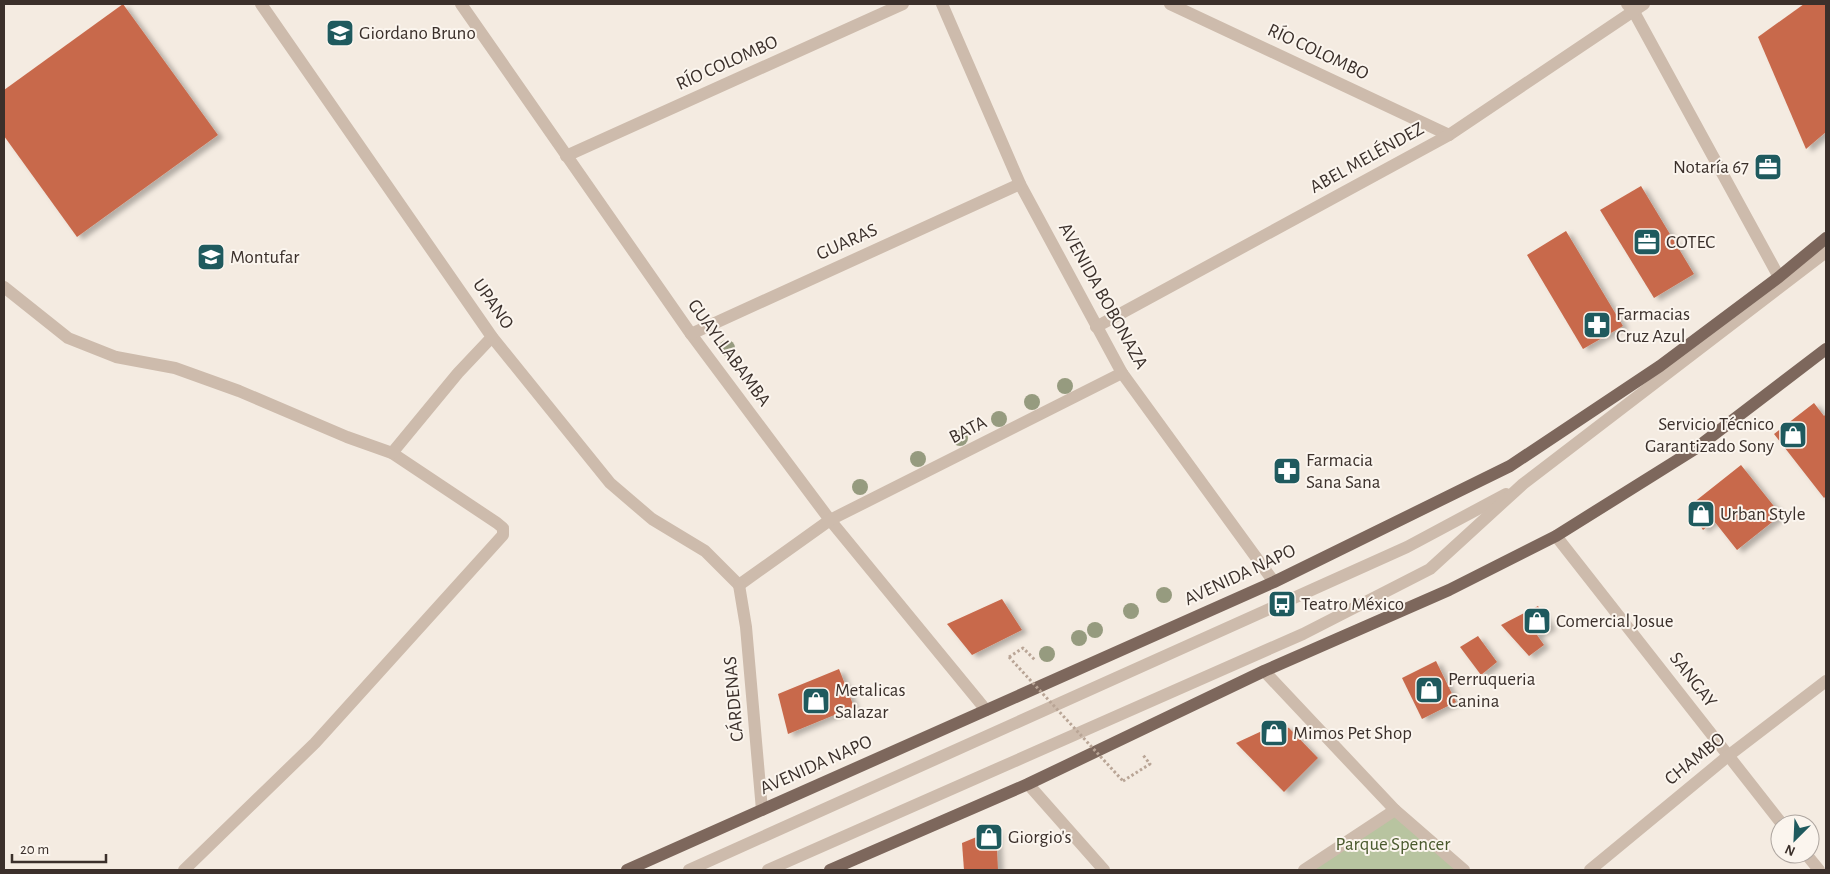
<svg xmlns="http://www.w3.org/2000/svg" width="1830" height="874" viewBox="0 0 1830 874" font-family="'Alegreya Sans',sans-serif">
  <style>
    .green { fill: #b8c4a0 }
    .building { fill: #c8694b; filter: url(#shadow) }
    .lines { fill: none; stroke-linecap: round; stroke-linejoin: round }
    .path { stroke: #b9a596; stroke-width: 3; stroke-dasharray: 2.5 2.5; stroke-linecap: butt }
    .lane { stroke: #cdbbac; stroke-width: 12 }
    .street { stroke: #cdbbac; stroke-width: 12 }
    .primary { stroke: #7d675c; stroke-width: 12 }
    .path-bridge { stroke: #b9a596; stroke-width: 3; stroke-dasharray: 2.5 2.5; stroke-linecap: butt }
    .tree { fill: #969b7f }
    .labels { text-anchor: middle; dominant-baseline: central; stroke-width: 4; stroke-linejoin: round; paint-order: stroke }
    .poi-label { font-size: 19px; fill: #3b302b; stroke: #fbf5ee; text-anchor: start }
    .street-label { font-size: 19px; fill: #3b302b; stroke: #fbf5ee }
    .park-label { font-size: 19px; fill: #4a5a2e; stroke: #fbf5ee }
  </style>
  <defs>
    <filter id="shadow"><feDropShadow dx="5.5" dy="3" stdDeviation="2.5" flood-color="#0004"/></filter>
  </defs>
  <rect width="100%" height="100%" fill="#f4ebe1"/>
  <!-- green -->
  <polygon class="green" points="1395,810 1464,870 1304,870"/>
  <!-- building -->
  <g class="building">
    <polygon points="123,4 218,135 77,237 4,136 4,90"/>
    <polygon points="1804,4 1826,4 1826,132 1806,149 1758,37"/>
    <polygon points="1641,186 1694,274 1654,298 1600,210"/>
    <polygon points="1566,231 1623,326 1583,349 1527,255"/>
    <polygon points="1814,403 1824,416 1826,414 1826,496 1824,498 1774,434"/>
    <polygon points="1741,465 1781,515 1737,550 1714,521 1703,530 1688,507"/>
    <polygon points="1002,599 1022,630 972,655 947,624"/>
    <polygon points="1538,606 1551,627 1537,635 1544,645 1529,656 1501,625"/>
    <polygon points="1478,636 1497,662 1481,675 1460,647"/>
    <polygon points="1436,661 1456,702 1422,719 1402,678"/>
    <polygon points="839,669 854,707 788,734 778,694"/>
    <polygon points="1277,724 1289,728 1318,758 1284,792 1236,743"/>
    <polygon points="996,829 998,870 964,870 962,843"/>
  </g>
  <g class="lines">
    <!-- path -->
    <g class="path">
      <polyline points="1009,657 1023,648 1035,660"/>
      <polyline points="1123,781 1150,764 1143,755"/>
    </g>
    <!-- lane -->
    <g class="lane">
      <polyline points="4,287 68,338 116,357 175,368 239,391 347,437 392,453 497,523 503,528 503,535 315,743 184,870"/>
      <polyline points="392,453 458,373 492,337"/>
      <polyline points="689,870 1407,547 1506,494"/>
      <polyline points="768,870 1303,634 1430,569 1523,484 1826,252"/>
    </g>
    <!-- street -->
    <g class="street">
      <polyline points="261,4 492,337 610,483 652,519 705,551 739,585"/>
      <polyline points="461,4 691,334 830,520 986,710"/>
      <polyline points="942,4 1020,184 1122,373 1274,582"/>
      <polyline points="1170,4 1449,135"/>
      <polyline points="1627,4 1634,12 1779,277"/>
      <polyline points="566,156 903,4"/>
      <polyline points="1096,327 1449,135 1644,4"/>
      <polyline points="691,334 1020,184"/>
      <polyline points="1556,536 1782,824"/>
      <polyline points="739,585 830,520 1122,373"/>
      <polyline points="739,585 746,627 762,810"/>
      <polyline points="1264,671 1395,810 1464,870"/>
      <polyline points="1028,784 1104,870"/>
      <polyline points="1806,854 1819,870"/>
      <polyline points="1304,870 1395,810"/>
      <polyline points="1590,870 1728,756 1826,681"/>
    </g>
    <!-- primary -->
    <g class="primary">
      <polyline points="627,870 1274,582 1510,466 1660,366 1779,277 1826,238"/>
      <polyline points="830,870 1028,784 1264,671 1449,590 1556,536 1695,449 1826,349"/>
    </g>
    <!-- path-bridge -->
    <polyline class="path-bridge" points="1009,657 1123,781"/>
  </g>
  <!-- trees -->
  <g class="tree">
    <circle cx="727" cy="348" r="8"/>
    <circle cx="1065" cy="386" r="8"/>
    <circle cx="1032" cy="402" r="8"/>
    <circle cx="999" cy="419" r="8"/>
    <circle cx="960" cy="438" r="8"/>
    <circle cx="918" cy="459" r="8"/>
    <circle cx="860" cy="487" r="8"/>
    <circle cx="1164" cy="595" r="8"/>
    <circle cx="1131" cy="611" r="8"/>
    <circle cx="1095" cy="630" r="8"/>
    <circle cx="1079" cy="638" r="8"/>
    <circle cx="1047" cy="654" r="8"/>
  </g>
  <!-- icons -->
  <defs>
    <symbol id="university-square" viewBox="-11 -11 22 22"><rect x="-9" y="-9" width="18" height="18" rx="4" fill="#1f5a5e" stroke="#fbf5ee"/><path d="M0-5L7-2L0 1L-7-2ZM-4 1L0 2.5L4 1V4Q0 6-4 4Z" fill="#fff"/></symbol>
    <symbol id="office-square" viewBox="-11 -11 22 22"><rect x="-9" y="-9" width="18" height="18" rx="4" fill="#1f5a5e" stroke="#fbf5ee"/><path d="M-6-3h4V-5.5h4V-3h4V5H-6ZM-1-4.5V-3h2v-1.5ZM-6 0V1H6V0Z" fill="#fff"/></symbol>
    <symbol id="pharmacy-square" viewBox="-11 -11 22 22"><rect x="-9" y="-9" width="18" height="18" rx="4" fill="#1f5a5e" stroke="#fbf5ee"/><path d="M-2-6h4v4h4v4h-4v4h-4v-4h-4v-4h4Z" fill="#fff"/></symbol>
    <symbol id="shop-square" viewBox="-11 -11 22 22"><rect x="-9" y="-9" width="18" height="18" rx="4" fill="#1f5a5e" stroke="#fbf5ee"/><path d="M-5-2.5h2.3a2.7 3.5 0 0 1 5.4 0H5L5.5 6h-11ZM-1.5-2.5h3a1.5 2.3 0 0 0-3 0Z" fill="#fff"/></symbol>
    <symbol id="bus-square" viewBox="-11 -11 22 22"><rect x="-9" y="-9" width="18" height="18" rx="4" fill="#1f5a5e" stroke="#fbf5ee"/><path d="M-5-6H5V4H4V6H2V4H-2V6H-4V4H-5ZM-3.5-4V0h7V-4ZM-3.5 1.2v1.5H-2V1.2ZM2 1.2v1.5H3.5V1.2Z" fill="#fff"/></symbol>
  </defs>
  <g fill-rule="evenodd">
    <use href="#university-square" x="324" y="17" width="32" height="32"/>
    <use href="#office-square" x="1752" y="151" width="32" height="32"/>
    <use href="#office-square" x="1631" y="226" width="32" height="32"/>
    <use href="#university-square" x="195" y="241" width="32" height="32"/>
    <use href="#pharmacy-square" x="1581" y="309" width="32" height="32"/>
    <use href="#shop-square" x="1777" y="419" width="32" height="32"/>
    <use href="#pharmacy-square" x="1271" y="455" width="32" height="32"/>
    <use href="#shop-square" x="1685" y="498" width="32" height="32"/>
    <use href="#bus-square" x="1266" y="588" width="32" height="32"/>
    <use href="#shop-square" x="1521" y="605" width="32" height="32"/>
    <use href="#shop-square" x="1413" y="674" width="32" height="32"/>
    <use href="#shop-square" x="800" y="685" width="32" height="32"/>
    <use href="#shop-square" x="1258" y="717" width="32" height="32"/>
    <use href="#shop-square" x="973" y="821" width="32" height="32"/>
  </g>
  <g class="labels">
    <!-- poi labels -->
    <g class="poi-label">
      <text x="359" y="33">Giordano Bruno</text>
      <text x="1749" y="167" text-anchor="end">Notaría 67</text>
      <text x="1666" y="242">COTEC</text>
      <text x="230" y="257">Montufar</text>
      <text x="1616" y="314">Farmacias<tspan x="1616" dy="22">Cruz Azul</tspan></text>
      <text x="1774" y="424" text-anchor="end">Servicio Técnico<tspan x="1774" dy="22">Garantizado Sony</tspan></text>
      <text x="1306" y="460">Farmacia<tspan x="1306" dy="22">Sana Sana</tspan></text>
      <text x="1720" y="514">Urban Style</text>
      <text x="1301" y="604">Teatro México</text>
      <text x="1556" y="621">Comercial Josue</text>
      <text x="1448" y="679">Perruqueria<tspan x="1448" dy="22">Canina</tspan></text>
      <text x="835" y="690">Metalicas<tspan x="835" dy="22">Salazar</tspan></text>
      <text x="1293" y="733">Mimos Pet Shop</text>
      <text x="1008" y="837">Giorgio's</text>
    </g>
    <!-- street labels -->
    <g class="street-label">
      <text transform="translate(1318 52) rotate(25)">RÍO COLOMBO</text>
      <text transform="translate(727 63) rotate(-24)">RÍO COLOMBO</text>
      <text transform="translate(1367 158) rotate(-29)">ABEL MELÉNDEZ</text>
      <text transform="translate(847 242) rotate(-24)">GUARAS</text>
      <text transform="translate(1103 296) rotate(61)">AVENIDA BOBONAZA</text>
      <text transform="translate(493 304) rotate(55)">UPANO</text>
      <text transform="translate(729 353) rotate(54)">GUAYLLABAMBA</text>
      <text transform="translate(968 430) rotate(-27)">BATA</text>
      <text transform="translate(1240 575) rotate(-25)">AVENIDA NAPO</text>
      <text transform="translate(1693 680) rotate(52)">SANGAY</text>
      <text transform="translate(734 699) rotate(-95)">CÁRDENAS</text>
      <text transform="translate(1695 759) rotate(-39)">CHAMBO</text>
      <text transform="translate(816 765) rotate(-24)">AVENIDA NAPO</text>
    </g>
    <!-- park labels -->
    <g class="park-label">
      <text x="1393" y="844">Parque Spencer</text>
    </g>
  </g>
  <!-- border -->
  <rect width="1830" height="874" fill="none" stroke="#3b302b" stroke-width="10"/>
  <!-- north arrow -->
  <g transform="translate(1795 839) rotate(204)"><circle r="24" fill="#fbf5ee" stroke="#aea6a0"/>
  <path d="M0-4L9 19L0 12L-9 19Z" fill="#1f5a5e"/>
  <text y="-8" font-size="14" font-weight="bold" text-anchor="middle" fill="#3b302b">N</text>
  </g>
  <!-- scale -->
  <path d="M12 854v8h94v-8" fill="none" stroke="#3b302b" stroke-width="2.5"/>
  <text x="20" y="854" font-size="15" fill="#3b302b" stroke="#fbf5ee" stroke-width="4" paint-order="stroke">20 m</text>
</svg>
